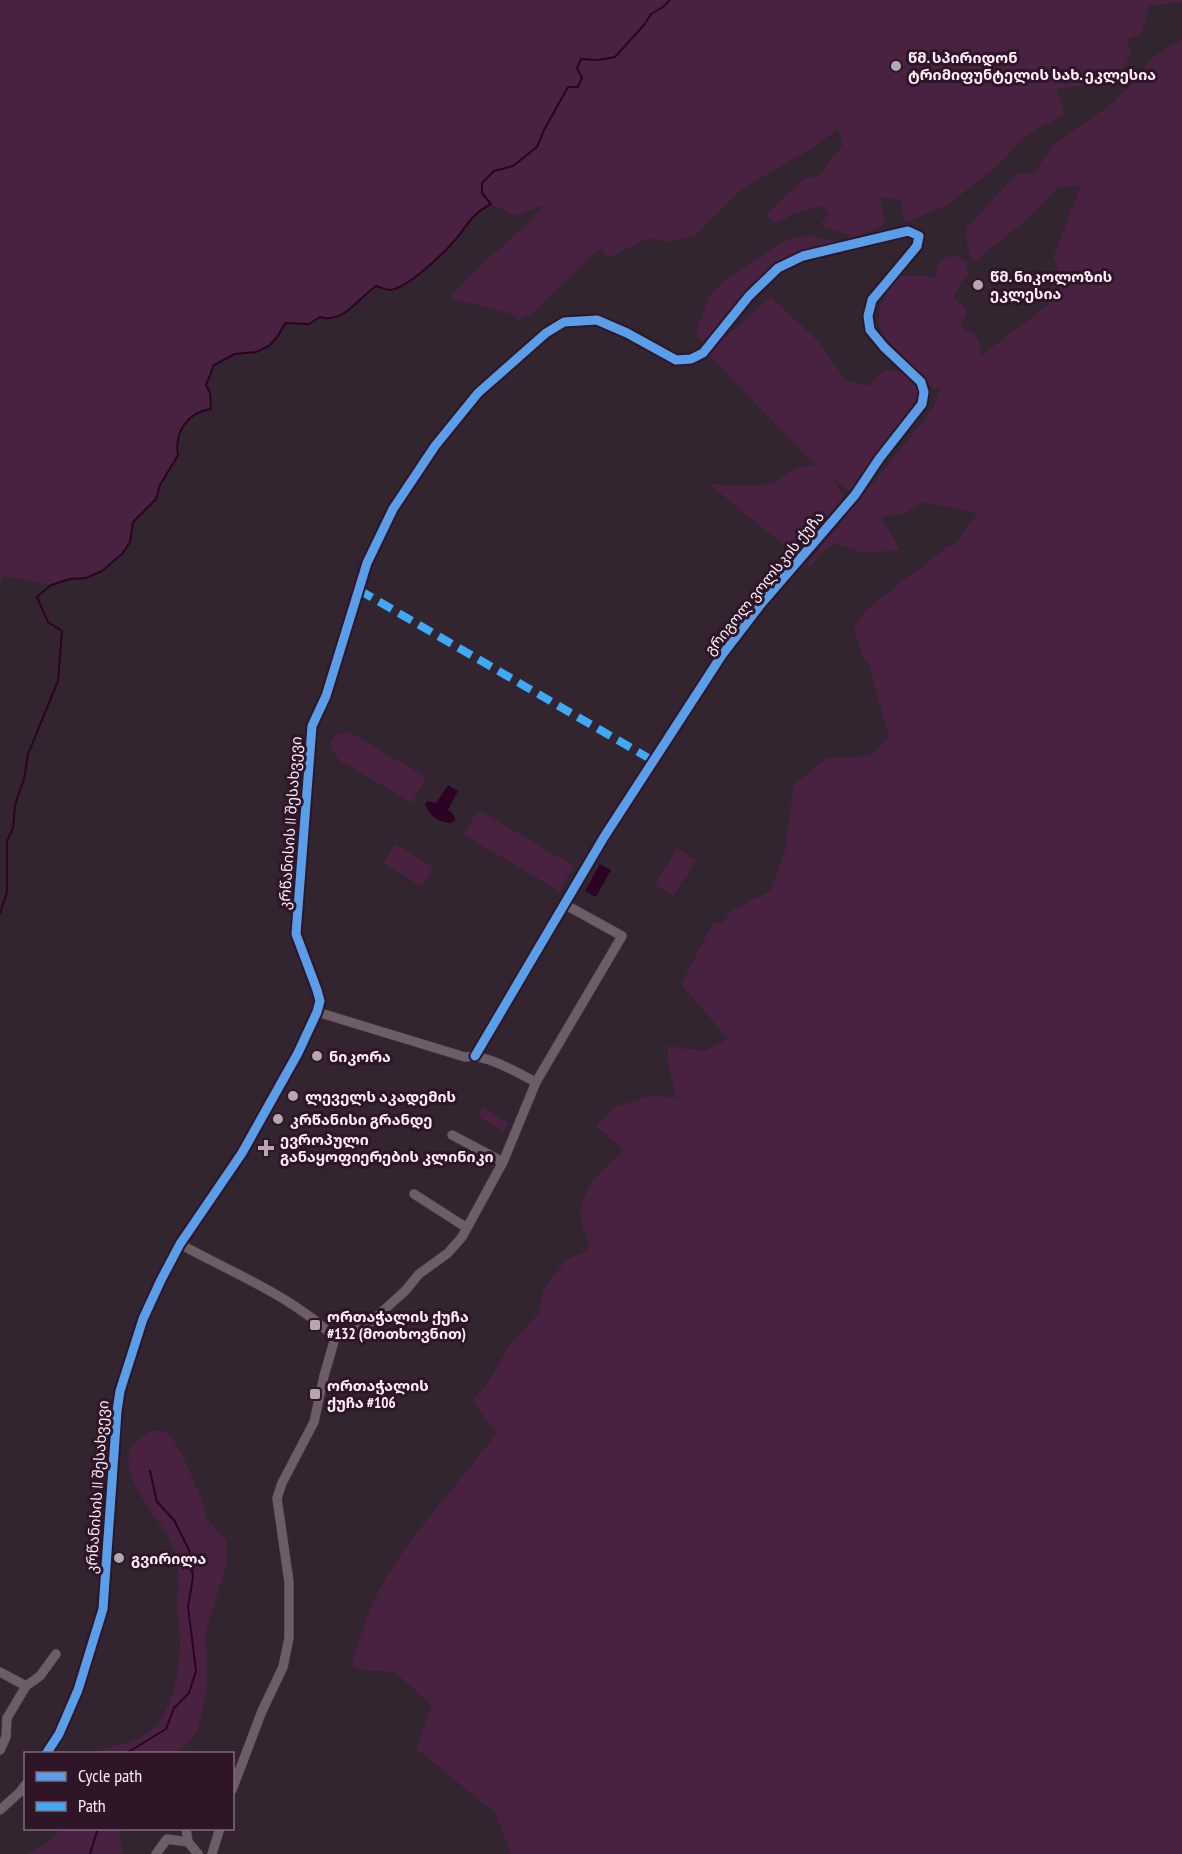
<svg xmlns="http://www.w3.org/2000/svg" width="1182" height="1854" viewBox="0 0 1182 1854" font-family="'PT Sans Narrow','Noto Sans Georgian',sans-serif">
  <style>
    .green { fill: #492241 }
    .water { fill: #2c0324 }
    .lines { fill: none; stroke-linecap: round; stroke-linejoin: round }
    .stream { stroke: #2c0324; stroke-width: 2 }
    .minor-casing { stroke: #4e424a; stroke-width: 10 }
    .minor { stroke: #6c5d68; stroke-width: 9 }
    .quiet { stroke: #3fa9f5; stroke-width: 8; stroke-dasharray: 15 8; stroke-linecap: butt }
    .cycleway-casing { stroke: #2e1628; stroke-width: 13 }
    .cycleway { stroke: #5a9eea; stroke-width: 9 }
    .poi-dot { fill: #b6a6b2; stroke: #2e1628; stroke-width: 2 }
    .labels { text-anchor: middle; dominant-baseline: central; stroke-width: 6; stroke-linejoin: round; paint-order: stroke }
    .poi-label { font-size: 15px; font-weight: bold; fill: #fdecf8; stroke: #2e1628; text-anchor: start }
    .street-label { font-size: 15px; fill: #fdecf8; stroke: #2e1628 }
  </style>
  <rect width="100%" height="100%" fill="#32252f"/>
  <!-- green -->
  <g class="green">
    <path d="M 0,0 L 1182,0 L 1182,2 L 1149,6 L 1142,33 L 1127,40 L 1131,53 L 1122,72 L 1094,84 L 1057,89 L 1064,115 L 1026,135 L 997,166 L 949,204 L 905,223 L 900,200 L 880,197 L 885,223 C 876,230 865,232 854,237 L 820,225 L 829,213 L 821,206 L 793,214 L 776,224 L 766,215 L 804,179 L 820,175 L 843,144 L 838,129 L 809,150 L 762,177 L 735,195 L 696,235 L 669,242 L 650,238 L 609,257 L 600,248 L 533,313 L 518,320 L 512,314 L 449,298 L 483,263 L 523,228 L 546,204 L 516,216 L 491,204 L 470,218 L 455,240 L 411,281 L 389,290 L 376,287 C 357,298 344,324 320,317 L 309,324 L 285,323 L 278,336 L 269,346 L 256,352 L 235,354 L 214,365 L 206,385 L 210,393 L 211,409 C 188,412 174,432 178,455 L 160,485 L 156,499 L 133,522 L 130,542 L 122,554 L 102,571 L 86,578 L 70,579 L 51,585 L 3,576 L 0,582 Z"/>
    <path d="M 1182,39 L 1182,1854 L 511,1854 L 495,1813 L 416,1748 L 432,1706 L 395,1672 L 360,1670 L 352,1664 C 361,1632 372,1600 390,1571 C 422,1522 462,1479 497,1433 L 472,1401 L 486,1385 L 511,1343 L 539,1313 L 543,1291 L 565,1261 L 590,1249 C 588,1239 580,1224 580,1216 C 581,1188 605,1167 624,1150 L 596,1126 L 613,1108 L 652,1095 L 676,1098 L 668,1062 L 668,1046 L 705,1051 L 728,1039 L 681,984 L 713,923 L 723,923 L 731,911 L 770,891 L 785,851 L 794,784 L 827,758 L 869,756 L 889,738 L 869,664 L 862,655 L 855,633 L 855,626 L 865,611 L 906,578 L 928,563 L 946,547 L 956,543 L 978,513 L 924,502 L 902,514 L 881,517 L 900,550 L 864,553 L 834,543 L 819,555 L 810,568 L 807,564 L 926,418 L 935,404 L 941,388 L 934,389 L 882,334 C 873,310 885,294 900,276 L 925,276 L 931,278 L 935,276 L 941,260 L 953,254 L 966,261 L 968,273 L 955,293 L 954,299 L 964,306 L 967,311 L 966,317 L 961,321 L 961,327 L 965,331 L 971,331 C 979,339 983,346 980,356 L 1047,306 L 1058,265 L 1053,258 L 1081,185 L 1057,188 L 1031,216 L 973,263 L 968,250 L 966,229 L 1017,173 L 1034,174 L 1052,146 L 1110,105 L 1130,86 L 1153,57 Z"/>
    <polygon points="812,236 838,242 789,257 778,263 702,343 696,332 709,297 729,277 777,245 794,237"/>
    <polygon points="771,297 819,342 845,380 868,386 884,371 903,371 924,392 905,427 855,495 831,478 844,496 797,556 709,484 749,486 772,484 798,468 813,465 825,472 808,458 707,353"/>
    <polygon points="349,732 426,777 412,803 339,760 332,750 331,742 335,735"/>
    <polygon points="478,810 574,866 559,891 463,834"/>
    <polygon points="395,844 434,868 422,887 384,863"/>
    <polygon points="677,848 696,860 673,896 655,884"/>
    <polygon points="483,1107 509,1123 503,1131 478,1116"/>
    <path d="M 152,1431 L 165,1431 L 174,1441 L 186,1463 L 203,1503 L 206,1518 L 226,1540 L 227,1563 L 206,1630 L 207,1688 L 199,1726 L 193,1738 L 176,1753 L 97,1753 C 112,1745 135,1742 148,1733 C 173,1714 180,1670 180,1640 C 180,1629 177,1619 177,1608 C 178,1587 181,1564 173,1545 C 157,1511 95,1458 152,1431 Z"/>
    <polygon points="61,1829 121,1829 119,1837 124,1854 28,1854 52,1840"/>
  </g>
  <!-- water -->
  <g class="water">
    <path d="M 448,785 L 458,791 L 448,810 C 452,813 455,814 455,820 L 451,823 C 438,822 429,816 425,804 L 428,801 L 436,803 Z"/>
    <polygon points="600,864 611,870 596,897 585,891"/>
  </g>
  <g class="lines">
    <!-- stream -->
    <g class="stream">
      <path d="M 0,913 L 7,892 L 7,841 L 13,828 L 15,805 L 24,779 L 28,754 L 58,681 L 62,631 L 48,622 L 37,597 L 51,585 L 70,579 L 86,578 L 102,571 L 122,554 L 130,542 L 133,522 L 156,499 L 160,485 L 178,455 C 174,432 188,412 211,409 L 210,393 L 206,385 L 214,365 L 235,354 L 256,352 L 269,346 L 278,336 L 285,323 L 309,324 L 320,317 C 344,324 358,298 376,286 C 380,287 386,290 390,290 C 408,288 444,253 456,239 C 468,224 472,214 491,204 L 482,193 L 482,183 L 494,171 L 513,166 L 537,147 L 544,130 L 568,87 L 578,87 L 582,78 L 577,68 L 581,59 L 598,60 L 615,57 L 644,25 L 651,14 L 663,7 L 670,0"/>
      <polyline points="125,1754 166,1729 174,1708 189,1693 196,1671 188,1607 193,1577 189,1550 174,1520 157,1502 150,1471"/>
      <polyline points="90,1854 98,1828"/>
    </g>
    <defs>
      <g id="minor">
        <path d="M 317,1012 L 465,1057 C 486,1053 517,1073 536,1082"/>
        <polyline points="452,1135 503,1162"/>
        <polyline points="414,1194 467,1228"/>
        <path d="M 180,1244 C 232,1273 291,1295 335,1338"/>
        <polyline points="335,1338 365,1327 405,1291 419,1274 448,1253 462,1237 503,1162 536,1082 622,936 564,904"/>
        <polyline points="0,1672 26,1686"/>
        <polyline points="0,1750 6,1737 7,1718 26,1686 40,1676 56,1654"/>
        <polyline points="46,1754 59,1734 78,1690 103,1609 117,1411 120,1391 143,1319 161,1280 180,1244 242,1153 298,1053 317,1012 320,1001 317,990 296,934 312,726 326,696 367,563 393,509 435,446 478,393 546,333 564,322 597,320 627,333 676,360 691,359 703,353 749,296 778,268 803,256 908,231 919,236 917,246 872,300 868,316 870,330 884,347 921,382 924,392 922,404 879,459 855,495 761,604 722,655 604,837 475,1056"/>
        <polyline points="232,1790 262,1711 283,1667 289,1638 289,1582 277,1498 282,1483 314,1422 324,1376 335,1338"/>
        <polyline points="0,1810 20,1792 26,1784"/>
        <polyline points="186,1828 188,1842 198,1854"/>
        <polyline points="156,1854 167,1839 188,1842"/>
        <polyline points="212,1854 220,1828"/>
      </g>
    </defs>
    <!-- minor casing -->
    <use href="#minor" class="minor-casing"/>
    <!-- minor -->
    <use href="#minor" class="minor"/>
    <!-- quiet -->
    <polyline class="quiet" points="359,590 652,760"/>
    <defs>
      <polyline id="cycleway" points="46,1754 59,1734 78,1690 103,1609 117,1411 120,1391 143,1319 161,1280 180,1244 242,1153 298,1053 317,1012 320,1001 317,990 296,934 312,726 326,696 367,563 393,509 435,446 478,393 546,333 564,322 597,320 627,333 676,360 691,359 703,353 749,296 778,268 803,256 908,231 919,236 917,246 872,300 868,316 870,330 884,347 921,382 924,392 922,404 879,459 855,495 761,604 722,655 604,837 475,1056"/>
    </defs>
    <!-- cycleway casing -->
    <use href="#cycleway" class="cycleway-casing"/>
    <!-- cycleway -->
    <use href="#cycleway" class="cycleway"/>
  </g>
  <!-- markers -->
  <g class="poi-dot">
    <circle cx="896" cy="66" r="6"/>
    <circle cx="978" cy="285" r="6"/>
    <circle cx="317" cy="1056" r="6"/>
    <circle cx="293" cy="1096" r="6"/>
    <circle cx="278" cy="1119" r="6"/>
    <path d="M263 1139h6v6h6v6h-6v6h-6v-6h-6v-6h6z"/>
    <rect x="309" y="1319" width="12" height="12" rx="3"/>
    <rect x="309" y="1388" width="12" height="12" rx="3"/>
    <circle cx="119" cy="1558" r="6"/>
  </g>
  <g class="labels">
    <!-- poi labels -->
    <g class="poi-label">
      <text x="908" y="57">წმ. სპირიდონ<tspan x="908" dy="17">ტრიმიფუნტელის სახ. ეკლესია</tspan></text>
      <text x="990" y="276">წმ. ნიკოლოზის<tspan x="990" dy="17">ეკლესია</tspan></text>
      <text x="329" y="1056">ნიკორა</text>
      <text x="305" y="1096">ლეველს აკადემის</text>
      <text x="290" y="1119">კრწანისი გრანდე</text>
      <text x="280" y="1139">ევროპული<tspan x="280" dy="17">განაყოფიერების კლინიკი</tspan></text>
      <text x="327" y="1316">ორთაჭალის ქუჩა<tspan x="327" dy="17">#132 (მოთხოვნით)</tspan></text>
      <text x="327" y="1385">ორთაჭალის<tspan x="327" dy="17">ქუჩა #106</tspan></text>
      <text x="131" y="1558">გვირილა</text>
    </g>
    <!-- street labels -->
    <g class="street-label">
      <text transform="translate(764 583) rotate(-51)">გრიგოლ ვოლსკის ქუჩა</text>
      <text transform="translate(290 823) rotate(-86)">კრწანისის II შესახვევი</text>
      <text transform="translate(97 1487) rotate(-86)">კრწანისის II შესახვევი</text>
    </g>
  </g>
  <!-- legend -->
  <rect x="24" y="1752" width="210" height="78" fill="#2e1628" stroke="#816c7b" stroke-width="1.5"/>
  <rect x="36" y="1772" width="30" height="9" fill="#5a9eea" stroke="#816c7b" stroke-width="1.5"/>
  <text x="78" y="1782" font-size="18" fill="#fdecf8">Cycle path</text>
  <rect x="36" y="1802" width="30" height="9" fill="#3fa9f5" stroke="#816c7b" stroke-width="1.5"/>
  <text x="78" y="1812" font-size="18" fill="#fdecf8">Path</text>
</svg>
